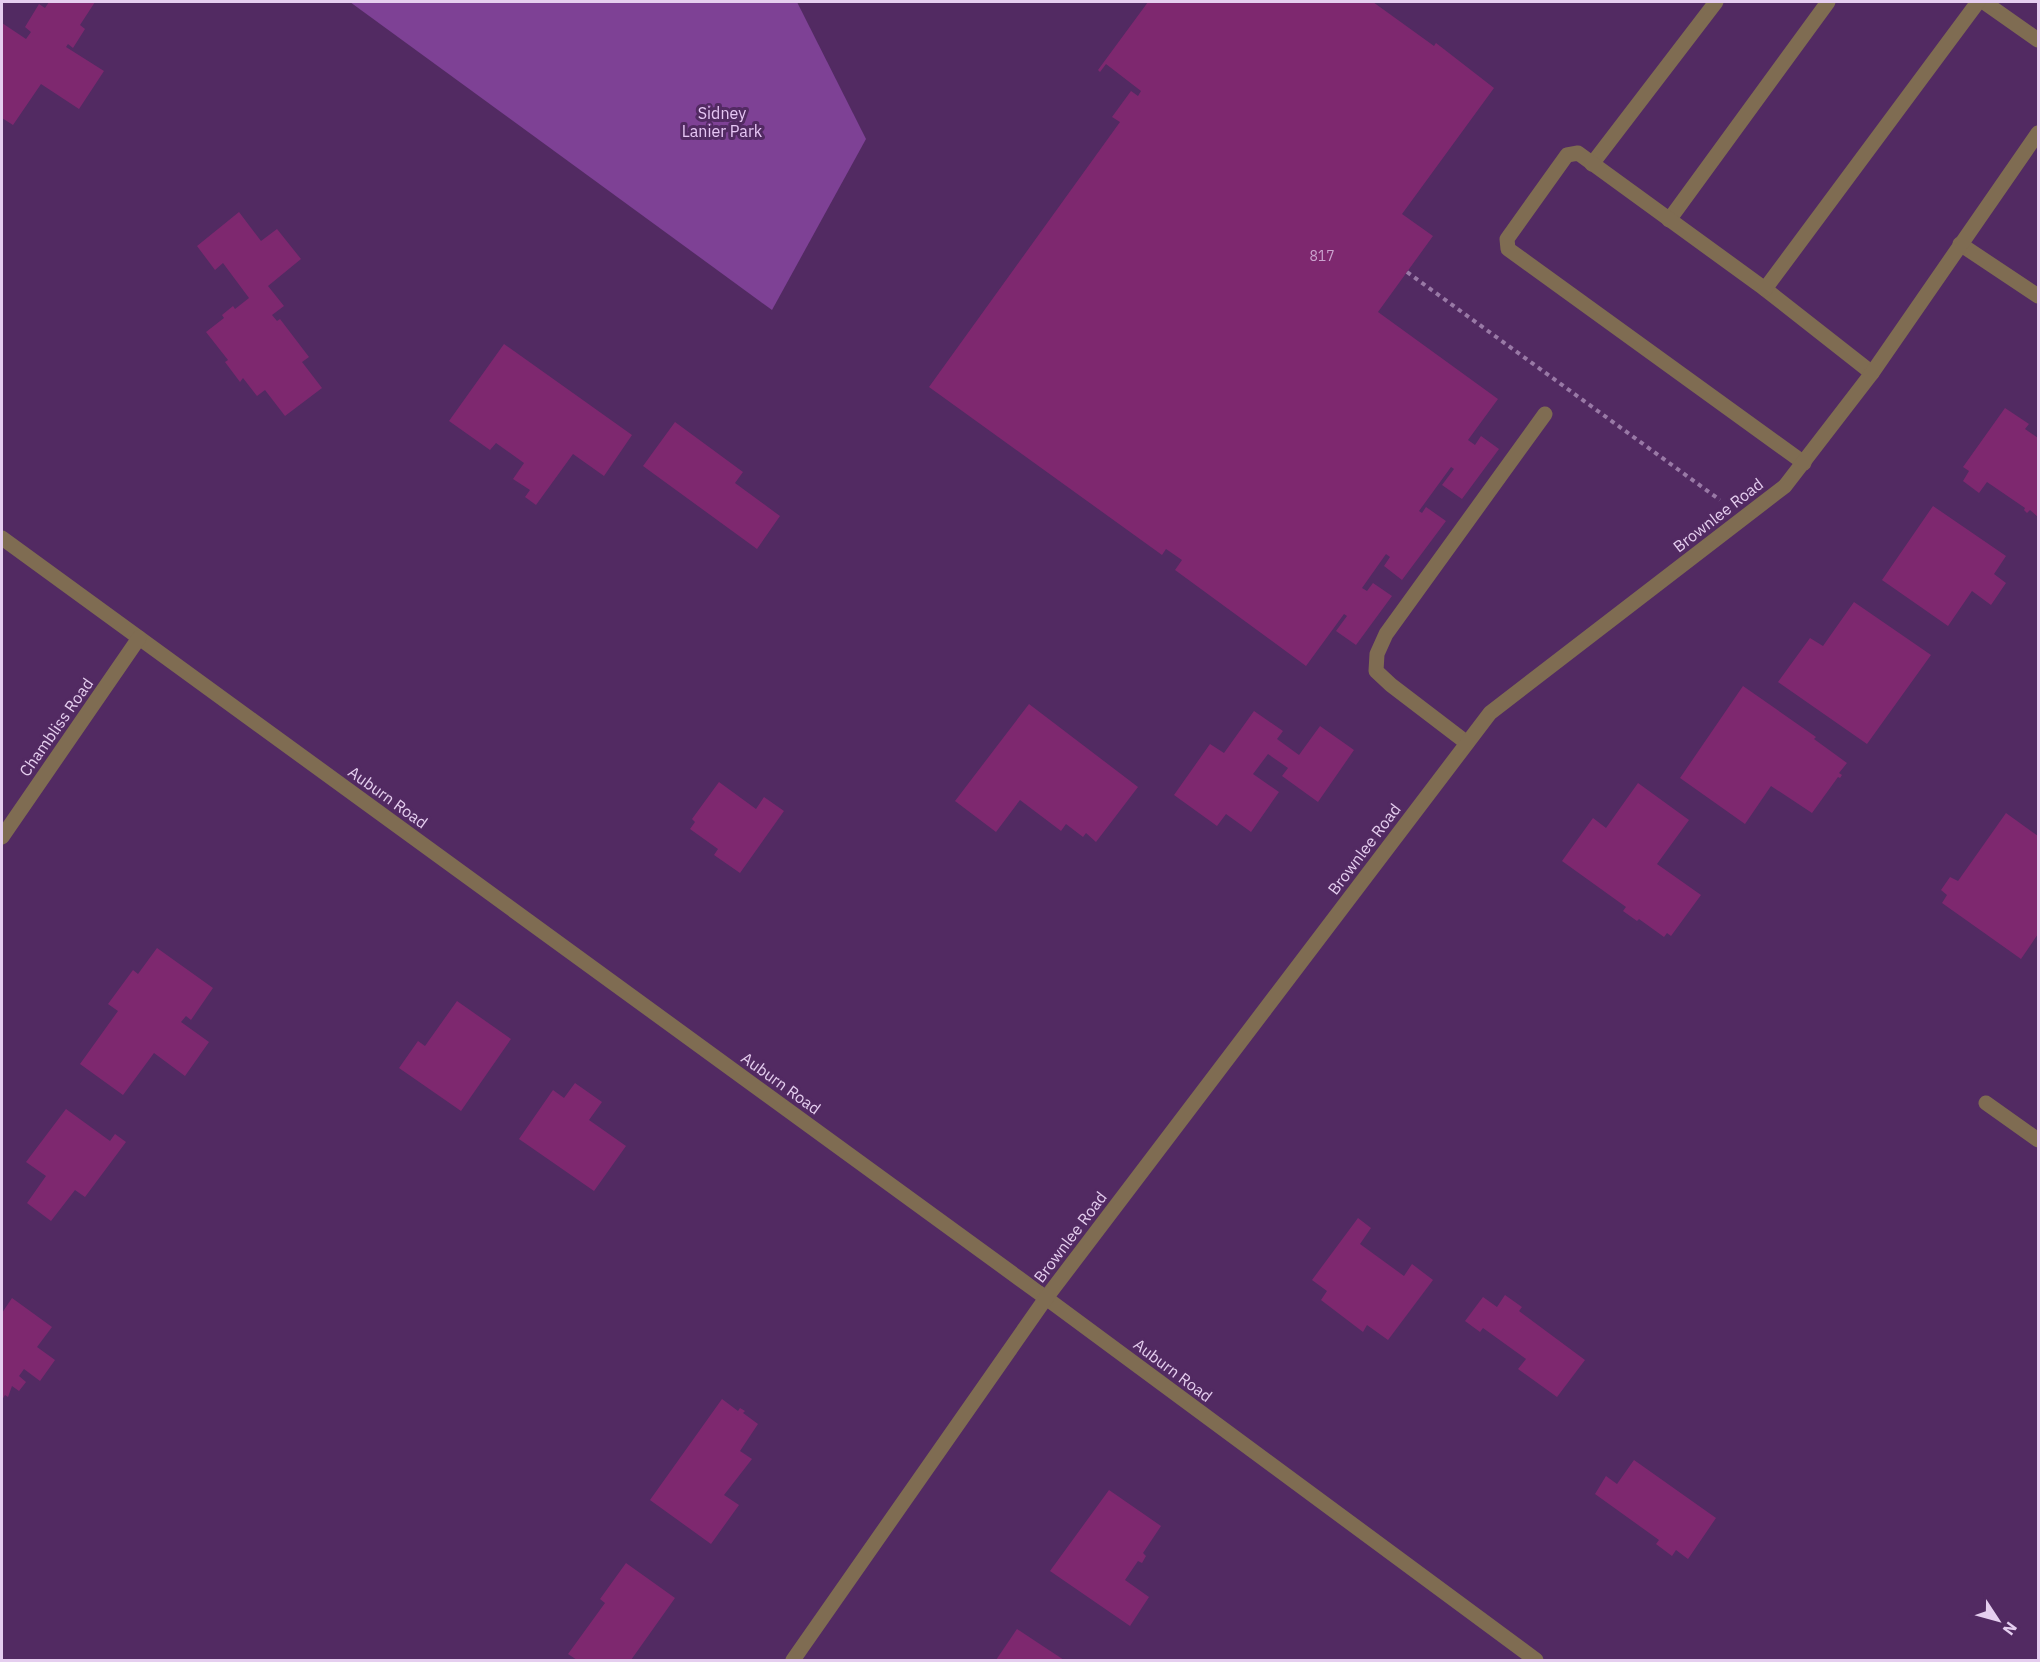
<svg xmlns="http://www.w3.org/2000/svg" width="2040" height="1662" viewBox="0 0 2040 1662" font-family="'IBM Plex Sans',sans-serif">
  <style>
    .green { fill: #7e4195 }
    .building { fill: #7e286f }
    .lines { fill: none; stroke-linecap: round; stroke-linejoin: round }
    .path { stroke: #9979a6; stroke-width: 4; stroke-dasharray: 4.5 4.5; stroke-linecap: butt }
    .minor { stroke: #7f6c52; stroke-width: 15 }
    .labels { text-anchor: middle; dominant-baseline: central; stroke-width: 6; stroke-linejoin: round; paint-order: stroke }
    .number-label { font-size: 14px; fill: #cba4cf }
    .park-label { font-size: 16px; fill: #e7c7f5; stroke: #522a62 }
    .street-label { font-size: 16px; fill: #e5ceef; stroke: #522a62 }
  </style>
  <rect width="100%" height="100%" fill="#522a62"/>
  <!-- green -->
  <polygon class="green" points="350,2 797,2 866,139 772,310"/>
  <!-- building -->
  <g class="building">
    <polygon points="49,2 95,2 80,25 85,29 73,48 68,44 66,47 104,71 79,109 41,84 13,125 2,118 2,23 26,39 31,32 25,27 39,4 45,8"/>
    <polygon points="1148,2 1373,2 1434,46 1436,43 1494,88 1402,214 1433,236 1378,312 1498,399 1468,440 1475,445 1481,436 1499,449 1462,499 1442,485 1454,469 1451,467 1419,511 1422,513 1426,507 1446,521 1402,580 1384,566 1390,557 1386,554 1362,588 1367,591 1373,583 1392,596 1356,645 1336,631 1347,616 1344,614 1306,666 1175,570 1182,560 1166,549 1162,555 929,387 1120,122 1112,117 1131,91 1138,96 1141,91 1106,64 1100,72 1098,70"/>
    <polygon points="239,212 261,241 277,229 301,259 268,286 284,306 272,315 277,321 280,319 309,357 302,362 322,388 285,416 265,390 257,396 243,378 240,382 225,362 228,360 206,332 224,318 222,315 233,306 235,309 249,298 223,263 215,270 197,246"/>
    <polygon points="504,344 632,435 604,476 573,454 536,505 525,497 530,490 513,479 524,463 496,443 490,450 449,421"/>
    <polygon points="2005,408 2029,424 2025,429 2038,438 2038,517 2030,510 2027,513 2024,510 2025,508 1987,482 1979,493 1963,481 1969,471 1963,467"/>
    <polygon points="675,422 743,472 735,483 780,516 757,549 643,466"/>
    <polygon points="1933,506 2006,556 1994,574 2006,583 1991,605 1972,591 1948,626 1882,580"/>
    <polygon points="1854,602 1931,655 1867,744 1778,682 1810,638 1823,646"/>
    <polygon points="1743,686 1816,737 1814,739 1847,763 1839,773 1842,775 1840,778 1838,777 1812,813 1771,786 1745,824 1680,778"/>
    <polygon points="1029,704 1138,787 1096,842 1086,833 1083,837 1066,824 1061,831 1020,800 996,832 955,801"/>
    <polygon points="1254,711 1283,731 1277,739 1299,755 1320,726 1354,750 1318,802 1282,776 1288,768 1268,754 1253,774 1279,792 1251,832 1226,814 1217,826 1174,795 1210,744 1224,753"/>
    <polygon points="719,782 756,809 764,797 784,811 740,873 714,855 718,849 690,829 695,822 692,819"/>
    <polygon points="1638,783 1689,820 1657,864 1701,895 1671,936 1667,933 1664,937 1639,919 1637,921 1623,911 1626,907 1562,861 1593,818 1606,828"/>
    <polygon points="2006,813 2038,836 2038,934 2021,959 1942,903 1947,895 1941,890 1950,877 1958,881"/>
    <polygon points="157,948 213,988 191,1020 186,1016 181,1022 209,1042 185,1076 154,1053 123,1095 80,1064 118,1011 108,1004 133,970 138,974"/>
    <polygon points="457,1001 511,1039 461,1111 399,1068 418,1041 425,1046"/>
    <polygon points="575,1083 602,1102 589,1120 626,1146 594,1191 519,1139 553,1090 564,1098"/>
    <polygon points="66,1109 110,1141 115,1134 126,1142 85,1197 75,1190 51,1221 27,1203 46,1176 26,1162"/>
    <polygon points="1358,1218 1371,1228 1360,1244 1404,1276 1412,1264 1433,1280 1388,1340 1367,1325 1363,1332 1321,1300 1327,1291 1312,1280"/>
    <polygon points="1505,1295 1522,1307 1519,1311 1585,1360 1557,1397 1518,1369 1526,1359 1483,1328 1480,1332 1465,1321 1483,1297 1497,1307"/>
    <polygon points="12,1298 52,1327 37,1347 55,1360 40,1381 24,1369 19,1376 26,1382 19,1391 12,1386 8,1397 5,1395 2,1400 2,1313"/>
    <polygon points="722,1399 738,1411 740,1408 745,1411 743,1413 758,1424 740,1451 752,1459 724,1495 739,1505 711,1544 650,1500"/>
    <polygon points="1634,1460 1716,1518 1688,1559 1676,1550 1672,1556 1656,1544 1659,1540 1595,1494 1606,1476 1617,1484"/>
    <polygon points="1109,1490 1161,1526 1143,1553 1146,1556 1142,1563 1138,1561 1125,1580 1149,1597 1130,1626 1050,1571"/>
    <polygon points="626,1563 675,1598 631,1660 577,1660 568,1654 605,1603 600,1599"/>
    <polygon points="1017,1629 1064,1660 996,1660"/>
  </g>
  <g class="lines">
    <!-- path -->
    <polyline class="path" points="1407,272 1720,500"/>
    <!-- minor -->
    <g class="minor">
      <polyline points="1984,2 2038,40"/>
      <polyline points="1592,164 1716,2"/>
      <polyline points="1669,220 1828,2"/>
      <polyline points="1960,244 2038,296"/>
      <polyline points="1765,289 1872,373"/>
      <polyline points="1804,463 1508,249 1507,239 1567,155 1578,153 1765,289 1978,2"/>
      <polyline points="2,538 1046,1298 1536,1660"/>
      <polyline points="1467,743 1391,685 1376,671 1377,654 1386,634 1545,414"/>
      <polyline points="2,837 139,638"/>
      <polyline points="1986,1103 2038,1140"/>
      <polyline points="793,1660 1046,1298 1490,713 1785,486 1872,373 2038,133"/>
    </g>
  </g>
  <g class="labels">
    <!-- number labels -->
    <g class="number-label">
      <text x="1322" y="256">817</text>
    </g>
    <!-- park labels -->
    <g class="park-label">
      <text x="722" y="113">Sidney<tspan x="722" dy="18">Lanier Park</tspan></text>
    </g>
    <!-- street labels -->
    <g class="street-label">
      <text transform="translate(1718 515) rotate(-38)">Brownlee Road</text>
      <text transform="translate(56 727) rotate(-55)">Chambliss Road</text>
      <text transform="translate(388 797) rotate(36)">Auburn Road</text>
      <text transform="translate(1364 849) rotate(-53)">Brownlee Road</text>
      <text transform="translate(781 1083) rotate(36)">Auburn Road</text>
      <text transform="translate(1070 1237) rotate(-53)">Brownlee Road</text>
      <text transform="translate(1173 1370) rotate(37)">Auburn Road</text>
    </g>
  </g>
  <!-- border -->
  <rect width="2040" height="1662" fill="none" stroke="#e5ceef" stroke-width="6"/>
  <!-- north arrow -->
  <g transform="translate(1998 1620) rotate(126)" stroke="#522a62" stroke-width="4.5" paint-order="stroke">
  <path d="M0-4.5L10 22L0 15L-10 22Z" fill="#e5ceef"/>
  <text y="-9" font-size="16" font-weight="bold" text-anchor="middle" fill="#e5ceef">N</text>
  </g>
</svg>
